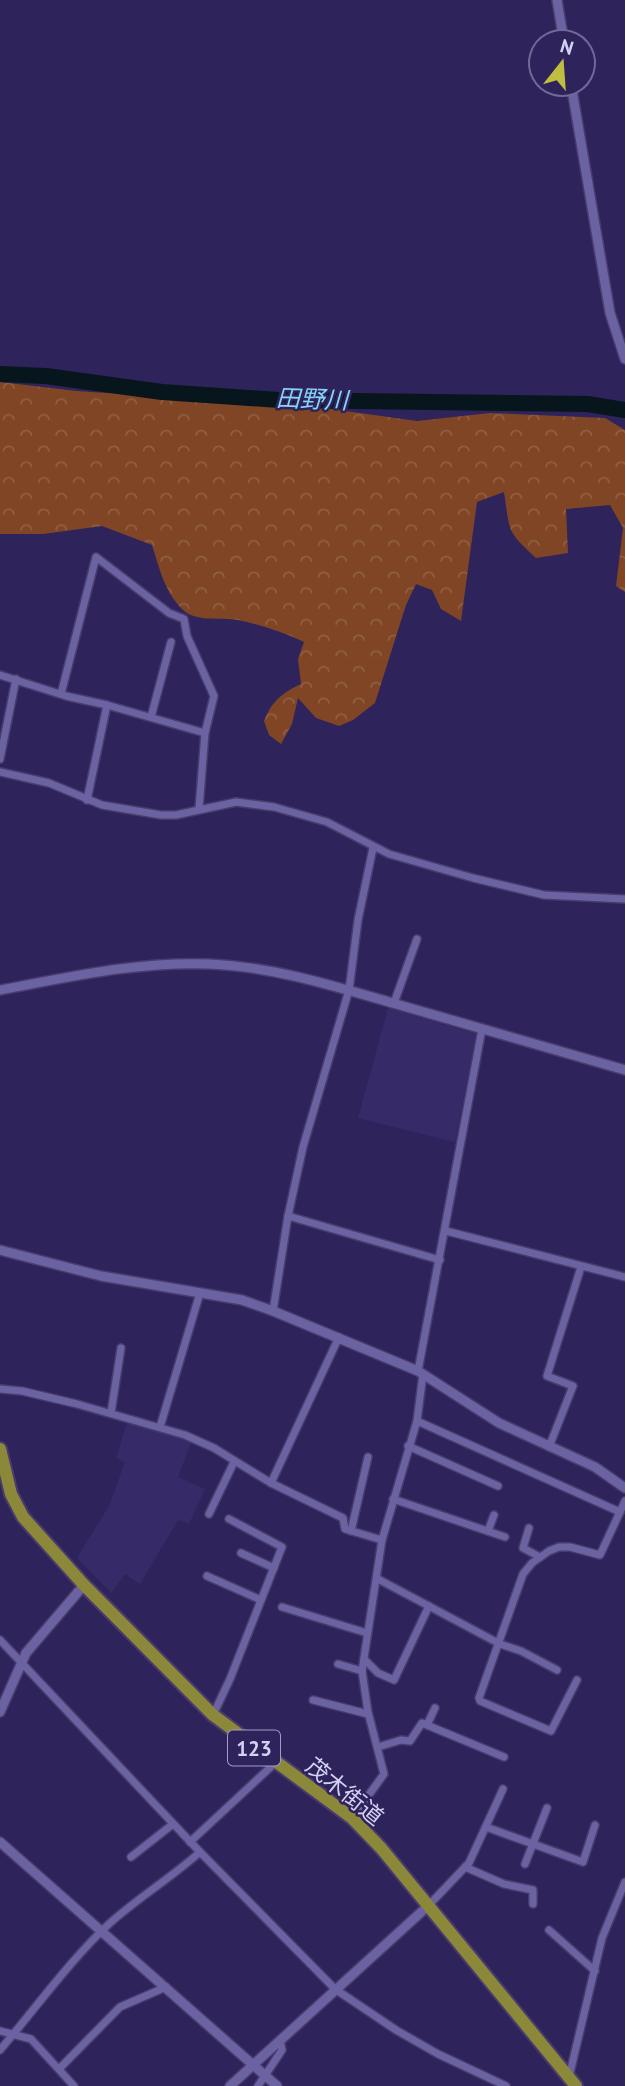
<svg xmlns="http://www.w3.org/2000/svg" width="625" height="2086" viewBox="0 0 625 2086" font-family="'PT Sans','Noto Sans JP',sans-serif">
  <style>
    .built { fill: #372a69 }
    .forest { fill: url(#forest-crowns) }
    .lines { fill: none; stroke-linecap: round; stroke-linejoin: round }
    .river { stroke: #07161c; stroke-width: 16 }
    .minor-casing { stroke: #493c6d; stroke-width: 10 }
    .tertiary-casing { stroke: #493c6d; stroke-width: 12 }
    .trunk-casing { stroke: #493c6d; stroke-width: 16 }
    .minor { stroke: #6b63a1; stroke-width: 7 }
    .tertiary { stroke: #6b63a1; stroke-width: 9 }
    .trunk { stroke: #8c883a; stroke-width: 12 }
    .labels { text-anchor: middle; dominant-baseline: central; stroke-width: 5; stroke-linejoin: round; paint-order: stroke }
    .shield { fill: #2e235b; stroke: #a29dc6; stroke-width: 2 }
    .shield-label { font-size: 21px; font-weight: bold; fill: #d3d1f4 }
    .street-label { font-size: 23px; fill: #d3d1f4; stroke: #2e235b }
    .water-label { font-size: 24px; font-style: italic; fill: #86d4f8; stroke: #2e235b }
  </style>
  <defs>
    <pattern id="forest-crowns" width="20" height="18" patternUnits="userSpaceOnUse" patternTransform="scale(1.75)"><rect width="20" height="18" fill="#7f4524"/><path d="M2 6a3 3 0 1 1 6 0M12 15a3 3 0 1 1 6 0" fill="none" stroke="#905f44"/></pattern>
  </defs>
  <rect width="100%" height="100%" fill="#2e235b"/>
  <!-- built -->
  <g class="built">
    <polygon points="388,1008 476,1034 455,1142 358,1118"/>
    <polygon points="127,1423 144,1428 148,1426 192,1440 178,1477 205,1489 189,1524 178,1520 140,1584 125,1574 111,1593 77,1558 110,1504 125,1462 116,1458"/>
  </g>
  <!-- forest -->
  <path class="forest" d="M 0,382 L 77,391 L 317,407 L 417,421 L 490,413 L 605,418 L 625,430 L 625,592 L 616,586 L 623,528 L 610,505 L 566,509 L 568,553 L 536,558 C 506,530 510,532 504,492 L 477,502 L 461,621 L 441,609 L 432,590 L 416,584 L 406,605 L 375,703 L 353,720 L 339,726 L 316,718 L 298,698 L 292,724 L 281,744 L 269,735 L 264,721 C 272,701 282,693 301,684 L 298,659 L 304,642 C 283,632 261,625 238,620 C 220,617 194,623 181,608 C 164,590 159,567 152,545 L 102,526 L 43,534 L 0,534 Z"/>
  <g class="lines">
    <!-- river -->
    <polyline class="river" points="0,374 46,376 162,392 279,400 588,404 625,410"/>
    <defs>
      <g id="minor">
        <polyline points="0,675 66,696 107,705 205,733 199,809"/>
        <polyline points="61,694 96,557 169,613 184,619 187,636 214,696 205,733"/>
        <polyline points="151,717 171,642"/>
        <polyline points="0,759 16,679"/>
        <polyline points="0,772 49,783 102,805 161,815 176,815 236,802 274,807 327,822 389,854 473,878 544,895 625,899"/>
        <polyline points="87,800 107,705"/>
        <polyline points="394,1003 417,939"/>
        <polyline points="288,1216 440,1260"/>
        <polyline points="446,1231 625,1277"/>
        <polyline points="273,1311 288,1216 303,1147 349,990 358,920 373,848"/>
        <polyline points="418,1371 482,1029"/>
        <polyline points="0,1389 22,1391 77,1404 185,1435 214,1448 271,1483 343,1518 345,1529 382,1540"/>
        <polyline points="111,1413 121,1348"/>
        <polyline points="417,1421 620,1512 625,1501"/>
        <polyline points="160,1427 200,1293"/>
        <polyline points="408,1446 498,1486"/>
        <polyline points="549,1447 573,1386 547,1376 581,1267"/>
        <polyline points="271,1483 339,1337"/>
        <polyline points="393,1499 505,1537"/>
        <polyline points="209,1514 234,1462"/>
        <polyline points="529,1528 523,1548 540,1557"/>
        <polyline points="351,1531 368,1457"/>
        <polyline points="488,1531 494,1515"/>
        <polyline points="241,1553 274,1568"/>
        <polyline points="207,1576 261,1600"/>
        <polyline points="378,1579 500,1644 521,1651 557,1670"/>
        <polyline points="282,1607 367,1633"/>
        <polyline points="0,1640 200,1852 335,1989 396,2030 438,2054 506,2086"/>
        <polyline points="364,1659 378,1673 394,1680 429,1606"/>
        <polyline points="338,1664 362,1671"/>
        <polyline points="577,1680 551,1731 480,1701 479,1698 523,1574 532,1563 549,1551 559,1547 570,1547 600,1555 620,1512"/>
        <polyline points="313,1700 368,1714"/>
        <polyline points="213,1715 230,1679 282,1547 229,1519"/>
        <polyline points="427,1725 435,1708"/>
        <polyline points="378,1747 401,1740 410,1741 422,1723 504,1757"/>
        <polyline points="352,1818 384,1774 368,1712 362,1671 382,1540 417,1421 423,1374"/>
        <polyline points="486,1827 583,1862 595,1825"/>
        <polyline points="190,1842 275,1763"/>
        <polyline points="131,1857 173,1824"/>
        <polyline points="525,1864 547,1808"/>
        <polyline points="465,1867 504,1884 533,1890 533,1904"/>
        <polyline points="429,1905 469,1863 503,1789"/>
        <polyline points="549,1930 595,1971"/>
        <polyline points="0,2031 31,2039 74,2086"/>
        <path d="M 0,2050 C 35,2009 71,1959 110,1923 C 139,1897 171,1878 200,1852"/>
        <polyline points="59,2069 120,2007 166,1987"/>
        <polyline points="569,2077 602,1938 625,1882"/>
        <polyline points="258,2086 282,2050 280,2040"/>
      </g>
      <g id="tertiary">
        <polyline points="557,0 564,42"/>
        <polyline points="571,84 610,313 625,359"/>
        <path d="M 0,990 C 70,977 139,961 210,964 C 275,967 334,986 396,1004 C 472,1026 549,1048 625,1070"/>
        <polyline points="0,1250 101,1276 242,1300 273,1311 418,1371 499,1423 595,1467 625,1488"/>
        <polyline points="0,1712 26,1653 84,1585"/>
        <polyline points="0,1842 277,2086"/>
        <polyline points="230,2086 429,1905"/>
      </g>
      <polyline id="trunk" points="0,1449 11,1494 23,1517 84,1585 213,1715 352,1818 381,1848 576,2086"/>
    </defs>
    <!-- minor casing -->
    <use href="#minor" class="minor-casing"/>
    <!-- tertiary casing -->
    <use href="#tertiary" class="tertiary-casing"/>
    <!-- trunk casing -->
    <use href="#trunk" class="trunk-casing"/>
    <!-- minor -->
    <use href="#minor" class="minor"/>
    <!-- tertiary -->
    <use href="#tertiary" class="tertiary"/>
    <!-- trunk -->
    <use href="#trunk" class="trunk"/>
  </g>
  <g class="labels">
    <!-- shield labels -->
    <rect class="shield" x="228" y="1730.5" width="52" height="35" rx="5"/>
    <g class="shield-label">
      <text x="254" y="1748">123</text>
    </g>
    <!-- street labels -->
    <g class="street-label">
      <text transform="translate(345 1791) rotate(39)">茂木街道</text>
    </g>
    <!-- water labels -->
    <g class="water-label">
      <text transform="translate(312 399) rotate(2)">田野川</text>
    </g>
  </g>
  <!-- north arrow -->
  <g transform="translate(562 63) rotate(17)"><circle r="33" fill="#2e235b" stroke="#706998" stroke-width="2"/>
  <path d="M0-5L12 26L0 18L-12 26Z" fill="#c0be40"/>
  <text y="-10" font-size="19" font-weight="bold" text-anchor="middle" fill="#d3d1f4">N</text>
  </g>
</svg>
